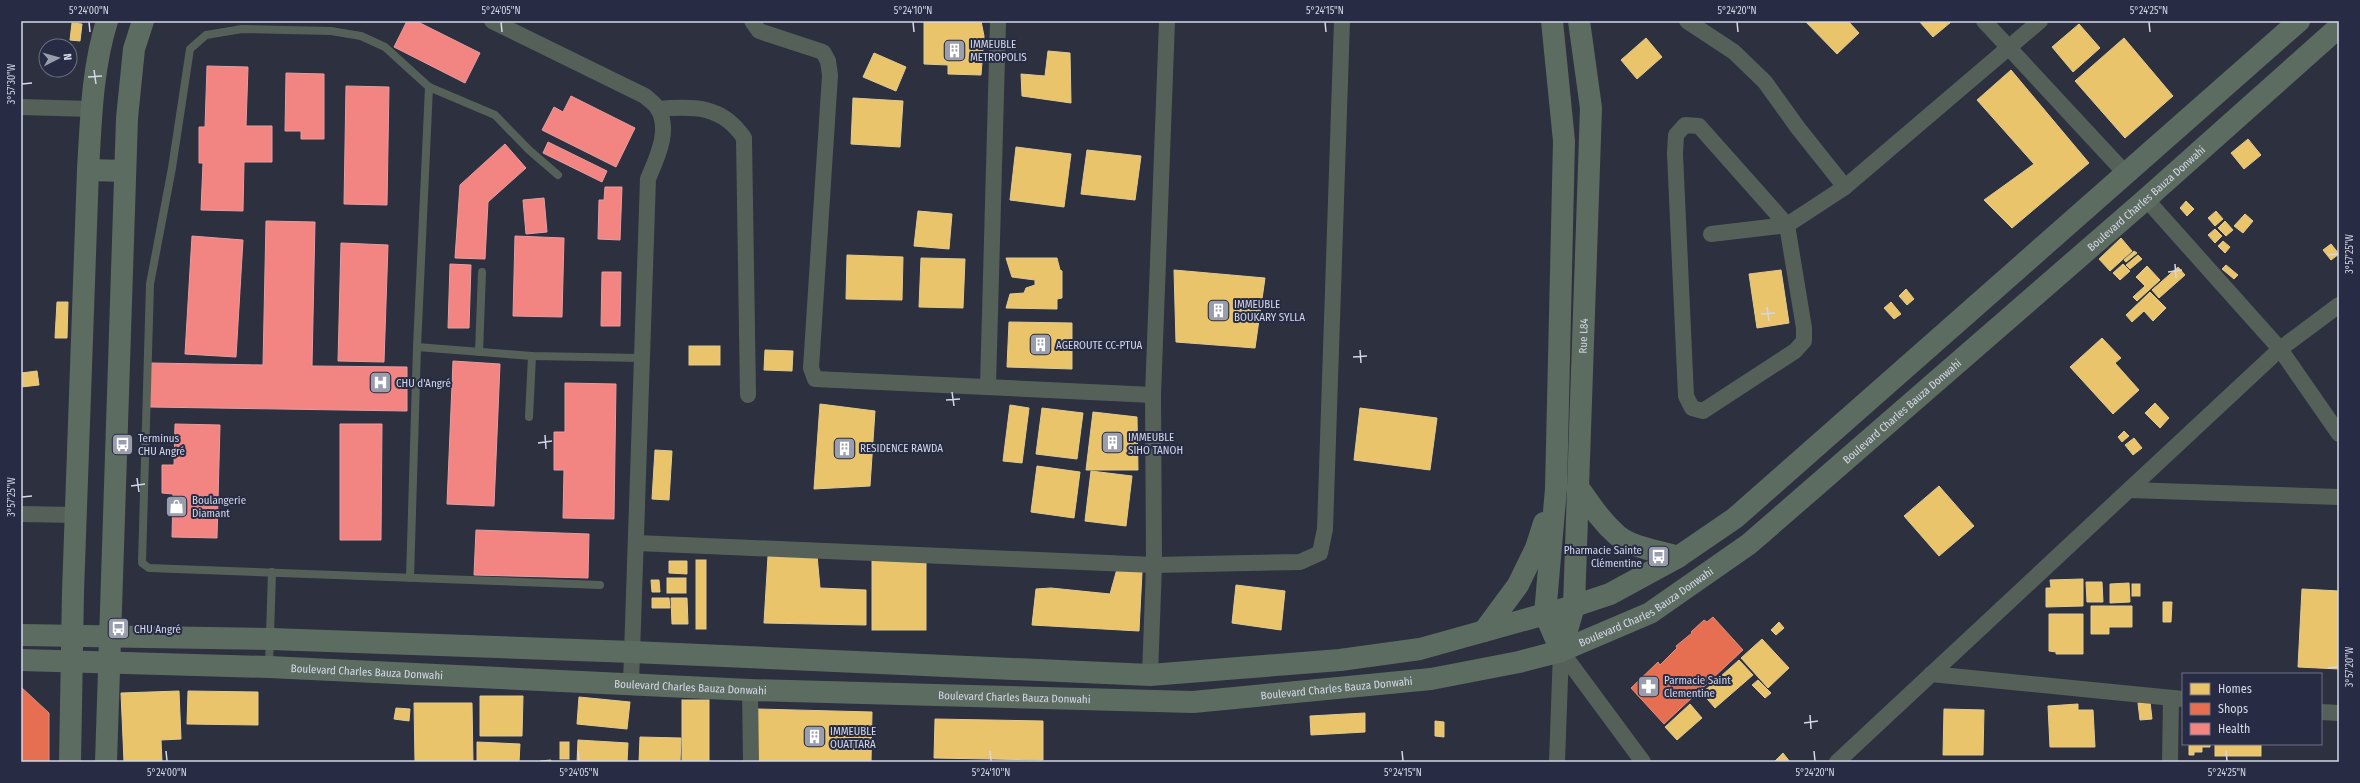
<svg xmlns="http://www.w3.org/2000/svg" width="2360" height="783" viewBox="0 0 2360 783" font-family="'Fira Sans Condensed',sans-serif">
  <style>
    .homes { fill: #e9c46a; stroke: #e2ca90 }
    .shops { fill: #e76f51; stroke: #e18e7e }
    .health { fill: #f28482; stroke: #e99da0 }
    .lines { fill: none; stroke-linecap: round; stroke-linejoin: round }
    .service { stroke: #556158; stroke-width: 8 }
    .minor { stroke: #556158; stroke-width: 16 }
    .secondary { stroke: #5d6c60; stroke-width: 22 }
    .ticks { fill: none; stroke: #d3d7e7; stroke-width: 1.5 }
    .labels { text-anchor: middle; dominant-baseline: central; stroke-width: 4; stroke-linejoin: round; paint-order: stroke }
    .poi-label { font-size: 11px; fill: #d3d7e7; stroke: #272c44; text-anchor: start }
    .street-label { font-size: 11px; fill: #d3d7e7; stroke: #272c44 }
    .neatline { fill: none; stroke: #d3d7e7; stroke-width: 1.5 }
    .ticks-label { font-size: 10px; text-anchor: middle; fill: #d3d7e7 }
  </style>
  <rect width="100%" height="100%" fill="#2d303e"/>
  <!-- homes -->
  <g class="homes">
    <polygon points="924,21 981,21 984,36 981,75 948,74 948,65 924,64"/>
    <polygon points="1805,21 1848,21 1859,33 1837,54"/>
    <polygon points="1919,21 1950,21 1951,22 1933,37"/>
    <polygon points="72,23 82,24 80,41 70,40"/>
    <polygon points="2079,24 2100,48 2073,72 2052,47"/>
    <polygon points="1646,38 1662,57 1637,79 1621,60"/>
    <polygon points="2124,38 2173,96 2125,138 2075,81"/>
    <polygon points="1048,51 1070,53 1071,103 1022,96 1021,74 1045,76"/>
    <polygon points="874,53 906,67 896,91 863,77"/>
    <polygon points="2011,70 2089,163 2012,228 1984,200 2034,164 1977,100"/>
    <polygon points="853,98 903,101 900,147 851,144"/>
    <polygon points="2248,139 2261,155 2244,169 2231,153"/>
    <polygon points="1016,147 1071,154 1064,207 1010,200"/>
    <polygon points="1087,150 1141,156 1135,200 1081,194"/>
    <polygon points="2186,201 2194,209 2187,216 2180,208"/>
    <polygon points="918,211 952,214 949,249 914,246"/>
    <polygon points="2216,211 2223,219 2215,226 2208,218"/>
    <polygon points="2245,214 2253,221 2243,233 2234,226"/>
    <polygon points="2225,221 2233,230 2226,236 2218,228"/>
    <polygon points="2215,229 2222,236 2215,243 2208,235"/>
    <polygon points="2121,238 2132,251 2110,271 2099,259"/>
    <polygon points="2223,241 2230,247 2225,253 2218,246"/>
    <polygon points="2331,244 2339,254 2331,260 2323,250"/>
    <polygon points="2134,251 2137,253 2126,262 2124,260"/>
    <polygon points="847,255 903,257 902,300 846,299"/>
    <polygon points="2138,255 2142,259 2130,269 2126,265"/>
    <polygon points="921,258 965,259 963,308 919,307"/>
    <polygon points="1006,258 1057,258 1060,270 1062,271 1062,298 1057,299 1057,309 1006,308 1010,294 1024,293 1026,288 1035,285 1035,280 1012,277"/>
    <polygon points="2123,264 2130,271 2120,280 2113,273"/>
    <polygon points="2226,265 2238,275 2234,279 2222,269"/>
    <polygon points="2147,266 2160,280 2137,301 2133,297 2145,286 2136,277"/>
    <polygon points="2178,267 2185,275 2159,298 2152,290"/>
    <polygon points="1174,270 1265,278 1255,348 1176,342"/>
    <polygon points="1781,270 1789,323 1757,328 1749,274"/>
    <polygon points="1906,289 1914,299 1907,305 1899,296"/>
    <polygon points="2150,292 2166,308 2153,321 2144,311 2132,322 2126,315"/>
    <polygon points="57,302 68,302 67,338 55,338"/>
    <polygon points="1891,302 1901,314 1894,319 1884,308"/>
    <polygon points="1009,322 1072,323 1072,369 1007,367"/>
    <polygon points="2102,338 2121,358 2115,363 2139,390 2113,414 2070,367"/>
    <rect x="689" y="346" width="31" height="19"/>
    <polygon points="765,350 793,351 792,371 764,370"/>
    <polygon points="37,371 39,385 21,387 21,373"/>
    <polygon points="2155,403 2169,418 2160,428 2145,413"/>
    <polygon points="820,404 875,411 870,486 814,489"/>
    <polygon points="1010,405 1029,408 1022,463 1003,461"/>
    <polygon points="1042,408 1083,413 1077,459 1036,454"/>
    <polygon points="1360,408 1437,418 1430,470 1354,460"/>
    <polygon points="1093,412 1137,417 1138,470 1086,470"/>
    <polygon points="2124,431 2129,436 2122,442 2118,437"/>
    <polygon points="2134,438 2142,448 2133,455 2125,445"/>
    <polygon points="655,450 672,451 669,500 652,499"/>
    <polygon points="1037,466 1080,472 1074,518 1031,512"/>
    <polygon points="1091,471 1132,476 1126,526 1085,521"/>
    <polygon points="1939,486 1974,526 1939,556 1904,516"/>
    <polygon points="817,555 820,588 866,590 866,625 764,623 768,556"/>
    <rect x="872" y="559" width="54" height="71"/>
    <rect x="696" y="560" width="10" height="69"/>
    <polygon points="669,561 687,561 687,574 669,573"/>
    <polygon points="1117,569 1142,572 1139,631 1032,625 1036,589 1051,588 1110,594"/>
    <rect x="667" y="578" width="19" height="15"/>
    <polygon points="2083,579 2083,606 2046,607 2046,588 2051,588 2050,580"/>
    <polygon points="651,580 659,580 660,592 652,592"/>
    <polygon points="2086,582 2102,582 2103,602 2087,602"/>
    <polygon points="2129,583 2130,602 2110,603 2110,584"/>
    <rect x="2132" y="584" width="8" height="12"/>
    <polygon points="1236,585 1285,591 1281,630 1232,623"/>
    <polygon points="2302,589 2339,591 2339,669 2298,667"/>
    <polygon points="652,598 669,598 670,608 652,608"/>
    <polygon points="671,598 687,598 688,624 672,624"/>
    <polygon points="2163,602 2172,602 2171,622 2163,622"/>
    <polygon points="2091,606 2132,606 2132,627 2109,627 2109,634 2091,634"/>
    <polygon points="2049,614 2083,614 2083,654 2056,654 2056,652 2049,651"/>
    <polygon points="1779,622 1784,628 1776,635 1771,630"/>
    <polygon points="1762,639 1789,668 1768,688 1741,658"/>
    <polygon points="1739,660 1753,675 1715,708 1702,693"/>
    <polygon points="1758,680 1771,693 1765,698 1752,685"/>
    <polygon points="179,691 181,739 161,740 162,762 124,762 121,693"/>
    <polygon points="188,691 258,692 258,725 187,724"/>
    <polygon points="480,696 523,696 522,736 480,736"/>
    <polygon points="579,697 630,702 627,729 577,724"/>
    <rect x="682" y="700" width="27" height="62"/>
    <polygon points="2150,702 2152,719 2140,720 2138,703"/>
    <polygon points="414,703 472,703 473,762 415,762"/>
    <polygon points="1690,704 1702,718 1677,740 1665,727"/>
    <polygon points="2078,704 2078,710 2093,710 2095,747 2050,747 2048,706"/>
    <polygon points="396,708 410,709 409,721 394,719"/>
    <polygon points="757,709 872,712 871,762 756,762"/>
    <polygon points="1944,709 1984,710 1983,755 1943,755"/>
    <polygon points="1365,713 1365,732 1311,735 1310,716"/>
    <polygon points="935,719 1043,721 1043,760 934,758"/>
    <polygon points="1435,721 1444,722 1444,737 1435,736"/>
    <polygon points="640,737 681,738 680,762 639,762"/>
    <polygon points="578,740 628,743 627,762 577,762"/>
    <polygon points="477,742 520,744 519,762 477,762"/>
    <rect x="560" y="742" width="9" height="17"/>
    <polygon points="2189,744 2210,744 2210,747 2202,747 2202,752 2194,752 2194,755 2189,755"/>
    <rect x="2215" y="744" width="46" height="12"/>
    <polygon points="1783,753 1790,762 1774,762"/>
    <polygon points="551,760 551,762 540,762 540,761"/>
  </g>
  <!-- shops -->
  <g class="shops">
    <polygon points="1713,617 1743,650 1664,724 1631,688 1658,662 1660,665 1677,648 1676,646 1692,633 1691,632 1704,620 1707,622"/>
    <polygon points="21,687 49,713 49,762 21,762"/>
  </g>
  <!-- health -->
  <g class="health">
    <polygon points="407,21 416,21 480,53 465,83 394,47"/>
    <polygon points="207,66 248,67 246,126 272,126 272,162 244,162 243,211 201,210 203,163 199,163 199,127 205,127"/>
    <polygon points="286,73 324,74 324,139 301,139 301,131 285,131"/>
    <polygon points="346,86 389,87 387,205 344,204"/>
    <polygon points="571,96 635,128 616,167 542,130 554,107 563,112"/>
    <polygon points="548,142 607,171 602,182 543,153"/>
    <polygon points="505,144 526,168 488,202 485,259 455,258 460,185"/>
    <polygon points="605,187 622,187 620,240 598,239 599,200 604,200"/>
    <polygon points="544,198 547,232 526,234 523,200"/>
    <polygon points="266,221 315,222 312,366 407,367 407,411 150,407 151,363 263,365"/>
    <polygon points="192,236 243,240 236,357 185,354"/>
    <polygon points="515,236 564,238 562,317 513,316"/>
    <polygon points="341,243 388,245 384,362 338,361"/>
    <polygon points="450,264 471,265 469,328 448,328"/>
    <polygon points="602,272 621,272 620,326 601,326"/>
    <polygon points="453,361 500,364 494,506 447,504"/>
    <polygon points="565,383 616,384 614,519 563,518 564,470 554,470 554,432 565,432"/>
    <polygon points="175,424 220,425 217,538 172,537 173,494 162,493 162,465 174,465"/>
    <polygon points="340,424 382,424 381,540 340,540"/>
    <polygon points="476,530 589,534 588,578 474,575"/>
  </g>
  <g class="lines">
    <!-- service -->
    <g class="service">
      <polyline points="558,175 529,150 495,115 429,87 385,47 361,36 331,31 242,29 206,35 190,49 172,168 150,284 142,563 149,568 600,585"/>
      <polyline points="417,347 532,356 642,358"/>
      <polyline points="479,352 482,272"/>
      <polyline points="529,417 532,356"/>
      <polyline points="410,578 417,347 429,87"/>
      <polyline points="269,666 272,572"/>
    </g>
    <!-- minor -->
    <g class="minor">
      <path d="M 492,21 L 645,96 C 649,100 656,104 658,109 C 671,131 656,159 648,179 L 631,683"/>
      <polyline points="752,21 759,31 823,52 828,61 830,75 811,368 815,379 1153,395"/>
      <polyline points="1687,21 1734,52 1765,82 1798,128 1845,187 2040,21"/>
      <polyline points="1984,21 2127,175"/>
      <polyline points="21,107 91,109"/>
      <path d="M 658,109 C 693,106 722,105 744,138 L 748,395"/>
      <polyline points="2146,199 2280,349 2339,434"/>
      <polyline points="1711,234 1787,225 1699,126 1685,125 1676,135 1675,154 1686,396 1692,408 1703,411 1795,351 1804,341 1804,328 1787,225 1845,187"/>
      <polyline points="988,386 998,21"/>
      <polyline points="2129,490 2339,497"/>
      <polyline points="21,514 76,515"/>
      <polyline points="637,543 1154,565 1300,562 1320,553 1325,529 1342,21"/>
      <polyline points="1561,651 1643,762"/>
      <polyline points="1931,674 2183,699"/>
      <polyline points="1150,675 1154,565 1153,395 1167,21"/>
      <polyline points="750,690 751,762"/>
      <polyline points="2321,712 2339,713"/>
      <polyline points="1557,762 1561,651"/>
      <polyline points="1837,762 2280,349 2339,305"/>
      <polyline points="2170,762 2171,698"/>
    </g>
    <!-- secondary -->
    <g class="secondary">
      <polyline points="1552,21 1564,141 1556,489 1545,614 1561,651"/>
      <polyline points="88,170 125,171"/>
      <path d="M 1578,487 C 1590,504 1601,521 1617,535 C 1632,548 1660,551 1678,557"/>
      <polyline points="1484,631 1518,585 1536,548 1544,523"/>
      <polyline points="21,635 271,639 632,652 1150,675 1340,660 1420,649 1574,606 1610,594 1678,557 1735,518 2299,21"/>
      <path id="s1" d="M 1561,651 L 1574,606 L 1591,108 L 1579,21"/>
      <path id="s2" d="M 21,660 L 269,667 L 750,690 L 1193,702 L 1431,679 L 1519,662 L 1561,651 L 1650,613 L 1749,544 L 2146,199 L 2339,27"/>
      <path d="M 70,762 L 73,592 L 88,170 C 91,120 92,69 107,21"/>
      <polyline points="106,762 127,118 134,49 143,21"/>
    </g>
  </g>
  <!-- ticks -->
  <path class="ticks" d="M 89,22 L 90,32M 501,22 L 502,32M 913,22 L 914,32M 1325,22 L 1326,32M 1737,22 L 1738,32M 2149,22 L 2150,32M 94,70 L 96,84M 88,77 L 102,76M 22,84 L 32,83M 2328,255 L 2338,254M 2175,264 L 2176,278M 2168,272 L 2182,270M 1767,307 L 1769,321M 1761,314 L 1775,313M 1360,350 L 1361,363M 1353,357 L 1367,356M 952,392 L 954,406M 946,400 L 960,399M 545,435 L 546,449M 538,443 L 552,441M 137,478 L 139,492M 131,486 L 145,484M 22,497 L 32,496M 2328,668 L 2338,667M 1810,715 L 1811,729M 1804,723 L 1818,721M 166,751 L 167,761M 578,751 L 579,761M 990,751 L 991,761M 1402,751 L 1403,761M 1814,751 L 1815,761M 2226,751 L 2227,761"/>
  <!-- icons -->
  <defs>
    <symbol id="building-square" viewBox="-11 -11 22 22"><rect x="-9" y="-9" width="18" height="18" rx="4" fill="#999dac" stroke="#272c44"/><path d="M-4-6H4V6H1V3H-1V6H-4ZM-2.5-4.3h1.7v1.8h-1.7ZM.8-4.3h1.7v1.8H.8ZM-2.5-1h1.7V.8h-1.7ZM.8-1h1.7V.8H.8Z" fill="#fff"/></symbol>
    <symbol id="hospital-square" viewBox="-11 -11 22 22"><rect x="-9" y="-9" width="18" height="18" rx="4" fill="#999dac" stroke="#272c44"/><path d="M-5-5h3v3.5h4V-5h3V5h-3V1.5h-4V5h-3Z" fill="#fff"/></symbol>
    <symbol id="bus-square" viewBox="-11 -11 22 22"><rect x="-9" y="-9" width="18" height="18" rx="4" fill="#999dac" stroke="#272c44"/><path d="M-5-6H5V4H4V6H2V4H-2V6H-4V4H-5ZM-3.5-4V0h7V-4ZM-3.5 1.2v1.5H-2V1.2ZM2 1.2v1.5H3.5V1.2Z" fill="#fff"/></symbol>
    <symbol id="shop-square" viewBox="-11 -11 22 22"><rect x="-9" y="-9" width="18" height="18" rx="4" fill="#999dac" stroke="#272c44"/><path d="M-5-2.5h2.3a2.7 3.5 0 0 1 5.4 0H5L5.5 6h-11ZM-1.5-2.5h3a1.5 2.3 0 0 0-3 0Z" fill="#fff"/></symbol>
    <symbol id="pharmacy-square" viewBox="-11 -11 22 22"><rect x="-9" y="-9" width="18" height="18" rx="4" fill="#999dac" stroke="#272c44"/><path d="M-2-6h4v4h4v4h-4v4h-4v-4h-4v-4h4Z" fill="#fff"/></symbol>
  </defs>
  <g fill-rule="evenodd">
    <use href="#building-square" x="942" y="38" width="25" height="25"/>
    <use href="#building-square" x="1206" y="298" width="25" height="25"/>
    <use href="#building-square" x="1028" y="332" width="25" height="25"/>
    <use href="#hospital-square" x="368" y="370" width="25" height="25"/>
    <use href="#building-square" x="1100" y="430" width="25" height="25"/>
    <use href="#bus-square" x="110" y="432" width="25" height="25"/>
    <use href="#building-square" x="832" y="436" width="25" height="25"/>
    <use href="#shop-square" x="164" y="494" width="25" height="25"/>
    <use href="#bus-square" x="1646" y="544" width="25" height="25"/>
    <use href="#bus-square" x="106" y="616" width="25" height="25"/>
    <use href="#pharmacy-square" x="1636" y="674" width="25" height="25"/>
    <use href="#building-square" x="802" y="724" width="25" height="25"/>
  </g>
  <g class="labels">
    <!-- poi labels -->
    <g class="poi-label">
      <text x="970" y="44">IMMEUBLE<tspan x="970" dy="13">METROPOLIS</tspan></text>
      <text x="1234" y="304">IMMEUBLE<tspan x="1234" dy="13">BOUKARY SYLLA</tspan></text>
      <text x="1056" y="345">AGEROUTE CC-PTUA</text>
      <text x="396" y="383">CHU d'Angré</text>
      <text x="1128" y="437">IMMEUBLE<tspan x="1128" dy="13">SIHO TANOH</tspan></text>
      <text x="138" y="438">Terminus<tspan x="138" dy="13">CHU Angré</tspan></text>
      <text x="860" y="448">RESIDENCE RAWDA</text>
      <text x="192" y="500">Boulangerie<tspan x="192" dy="13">Diamant</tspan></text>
      <text x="1642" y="550" text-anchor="end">Pharmacie Sainte<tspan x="1642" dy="13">Clémentine</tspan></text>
      <text x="134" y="629">CHU Angré</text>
      <text x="1664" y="680">Parmacie Saint<tspan x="1664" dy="13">Clementine</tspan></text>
      <text x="830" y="731">IMMEUBLE<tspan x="830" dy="13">OUATTARA</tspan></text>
    </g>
    <!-- street labels -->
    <g class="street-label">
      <text stroke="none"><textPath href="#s2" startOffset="2289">Boulevard Charles Bauza Donwahi</textPath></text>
      <text stroke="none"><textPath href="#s1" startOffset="317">Rue L84</textPath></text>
      <text stroke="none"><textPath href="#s2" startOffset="1965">Boulevard Charles Bauza Donwahi</textPath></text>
      <text stroke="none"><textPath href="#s2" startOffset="1641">Boulevard Charles Bauza Donwahi</textPath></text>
      <text stroke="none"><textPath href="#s2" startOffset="346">Boulevard Charles Bauza Donwahi</textPath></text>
      <text stroke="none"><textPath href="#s2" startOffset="670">Boulevard Charles Bauza Donwahi</textPath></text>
      <text stroke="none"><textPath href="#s2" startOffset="1317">Boulevard Charles Bauza Donwahi</textPath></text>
      <text stroke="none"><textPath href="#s2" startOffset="994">Boulevard Charles Bauza Donwahi</textPath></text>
    </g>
  </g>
  <!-- border -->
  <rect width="2360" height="783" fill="none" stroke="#272c44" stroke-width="44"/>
  <!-- legend -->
  <rect x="2182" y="673" width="140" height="72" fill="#272c44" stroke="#6c7085"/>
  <rect x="2190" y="683" width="20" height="12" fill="#e9c46a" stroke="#6c7085"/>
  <text x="2218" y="693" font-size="12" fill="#d3d7e7">Homes</text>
  <rect x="2190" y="703" width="20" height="12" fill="#e76f51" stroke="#6c7085"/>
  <text x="2218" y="713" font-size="12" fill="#d3d7e7">Shops</text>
  <rect x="2190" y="723" width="20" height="12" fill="#f28482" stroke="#6c7085"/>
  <text x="2218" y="733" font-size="12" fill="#d3d7e7">Health</text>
  <!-- north arrow -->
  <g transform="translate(58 58) rotate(84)"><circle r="19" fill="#272c44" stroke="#6c7085"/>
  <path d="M0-3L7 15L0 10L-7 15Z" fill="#999dac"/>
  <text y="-6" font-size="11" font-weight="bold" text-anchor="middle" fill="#d3d7e7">N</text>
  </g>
  <rect x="22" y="22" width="2316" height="739" class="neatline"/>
  <g class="ticks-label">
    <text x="89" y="14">5°24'00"N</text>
    <text x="501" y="14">5°24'05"N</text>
    <text x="913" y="14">5°24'10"N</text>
    <text x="1325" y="14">5°24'15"N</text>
    <text x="1737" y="14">5°24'20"N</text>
    <text x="2149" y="14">5°24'25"N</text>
    <text transform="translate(11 84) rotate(-90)" y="4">3°57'30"W</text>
    <text transform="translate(2349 254) rotate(-90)" y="4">3°57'25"W</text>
    <text transform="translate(11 497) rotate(-90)" y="4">3°57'25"W</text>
    <text transform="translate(2349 667) rotate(-90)" y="4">3°57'20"W</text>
    <text x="167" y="776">5°24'00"N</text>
    <text x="579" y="776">5°24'05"N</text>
    <text x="991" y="776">5°24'10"N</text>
    <text x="1403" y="776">5°24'15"N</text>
    <text x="1815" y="776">5°24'20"N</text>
    <text x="2227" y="776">5°24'25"N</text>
  </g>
</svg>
